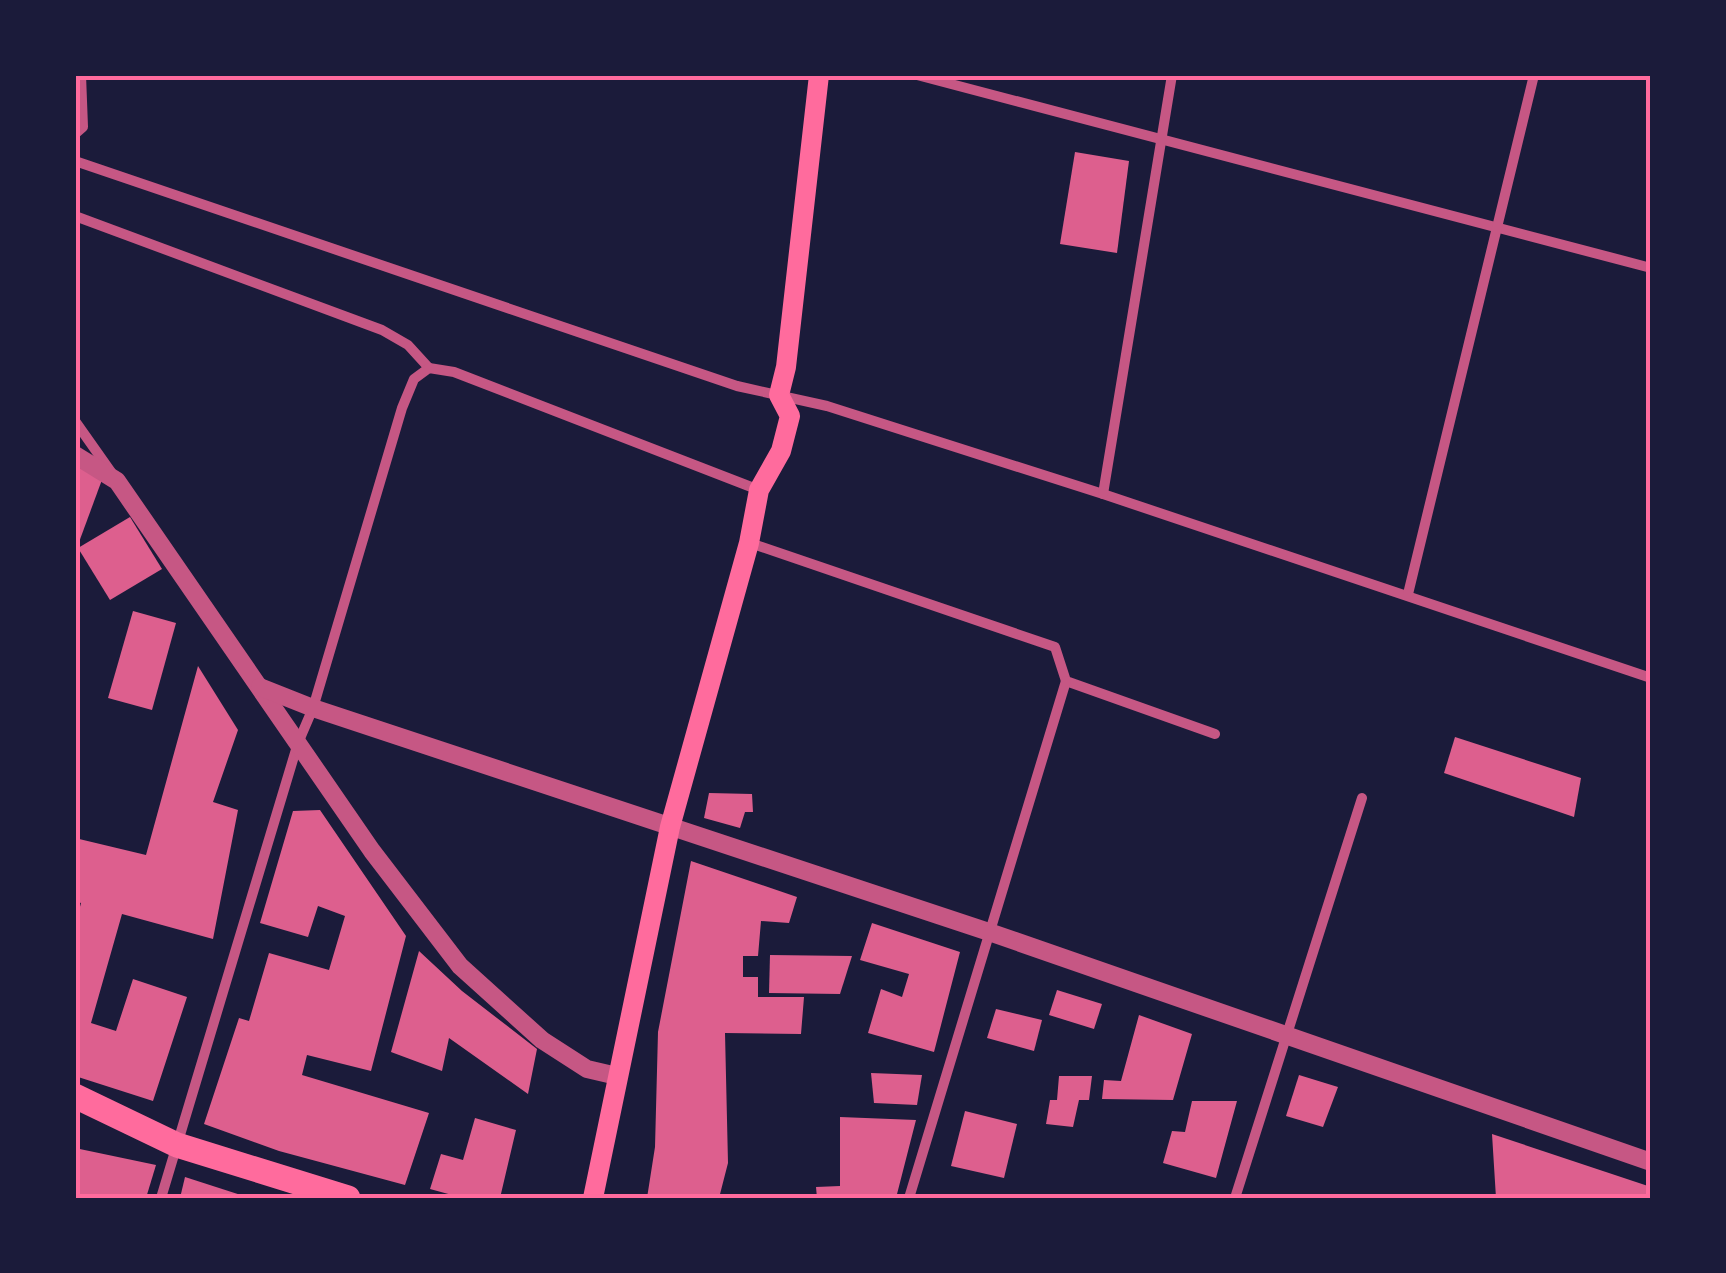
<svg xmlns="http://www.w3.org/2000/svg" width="1726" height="1273" viewBox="0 0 1726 1273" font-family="Roboto,sans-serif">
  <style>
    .building { fill: #dd5f8e }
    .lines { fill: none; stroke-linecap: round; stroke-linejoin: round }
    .minor { stroke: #c65784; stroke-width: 10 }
    .tertiary { stroke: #c65784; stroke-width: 18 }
    .secondary { stroke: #ff6b9d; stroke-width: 20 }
    .primary { stroke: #ff6b9d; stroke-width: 25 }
    .neatline { fill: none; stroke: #ff6b9d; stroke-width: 4 }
  </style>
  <rect width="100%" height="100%" fill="#1b1b3a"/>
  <!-- building -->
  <g class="building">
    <polygon points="1075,152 1129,161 1117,253 1060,244"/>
    <polygon points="75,466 103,477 75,553"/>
    <polygon points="130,517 162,569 110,600 78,548"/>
    <polygon points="133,611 176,623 152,710 108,698"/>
    <polygon points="198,666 238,730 213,802 238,810 213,939 122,914 91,1023 116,1031 133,979 187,997 153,1101 75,1076 75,926 81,903 75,901 75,838 146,855"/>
    <polygon points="1455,737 1581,778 1574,817 1444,773"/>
    <polygon points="709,793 752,794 753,812 745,812 740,828 704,818"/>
    <polygon points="320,810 406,936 371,1071 307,1055 302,1075 429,1113 405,1185 279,1151 204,1124 239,1018 249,1021 269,953 329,970 345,916 318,906 308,937 260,923 293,811"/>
    <polygon points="691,861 797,897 789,923 761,921 758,956 743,956 743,977 758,977 758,997 804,997 801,1034 725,1033 728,1163 719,1198 647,1198 655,1147 658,1032"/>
    <polygon points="872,923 960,952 934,1052 868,1033 881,989 902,997 909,974 860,960"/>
    <polygon points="419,951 462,991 537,1049 528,1094 449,1038 442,1071 391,1052"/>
    <polygon points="770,955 852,956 840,994 769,993"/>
    <polygon points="1057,990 1102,1004 1094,1029 1049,1015"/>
    <polygon points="996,1009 1042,1020 1034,1051 987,1038"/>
    <polygon points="1139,1015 1192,1034 1173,1100 1102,1099 1104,1080 1121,1081"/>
    <polygon points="871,1073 922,1075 917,1105 874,1103"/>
    <polygon points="1299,1075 1338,1087 1323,1127 1286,1116"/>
    <polygon points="1059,1076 1092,1076 1089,1100 1079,1100 1073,1127 1046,1124 1050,1100 1057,1100"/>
    <polygon points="1192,1101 1237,1101 1216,1178 1163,1163 1172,1131 1185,1132"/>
    <polygon points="965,1111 1017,1124 1004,1178 951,1166"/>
    <polygon points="840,1117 916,1120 896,1198 817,1198 816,1187 840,1186"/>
    <polygon points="475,1118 516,1130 500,1198 463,1198 430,1189 441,1154 463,1160"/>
    <polygon points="1492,1134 1651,1187 1651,1198 1496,1198"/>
    <polygon points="75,1148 156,1165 146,1198 75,1198"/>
    <polygon points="185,1177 247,1197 247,1198 180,1198"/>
  </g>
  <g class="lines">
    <!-- minor -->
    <g class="minor">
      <polyline points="917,75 1651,268"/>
      <polyline points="75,134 83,127 81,75"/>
      <polyline points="75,161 737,386 827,406 1103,494 1651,678"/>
      <polyline points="75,216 382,330 408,345 429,368"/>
      <polyline points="75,421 111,472"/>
      <polyline points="1103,494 1172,75"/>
      <polyline points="750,543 1055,647 1066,681 1215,734"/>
      <polyline points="1408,594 1534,75"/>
      <polyline points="161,1198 298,743 313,708 402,408 414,379 429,368 454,372 759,490"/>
      <polyline points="909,1198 1066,681"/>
      <polyline points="1235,1198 1362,798"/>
    </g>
    <!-- tertiary -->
    <g class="tertiary">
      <polyline points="75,455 117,481 372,851 460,966 542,1040 587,1069 617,1076"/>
      <polyline points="260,687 313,708 989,932 1651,1162"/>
    </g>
    <!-- secondary -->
    <polyline class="secondary" points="593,1198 670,827 749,543 759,490 781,451 790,416 779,395 786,367 819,75"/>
    <!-- primary -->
    <polyline class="primary" points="75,1096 177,1145 348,1198"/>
  </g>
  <!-- border -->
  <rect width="1726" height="1273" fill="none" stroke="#1b1b3a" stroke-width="155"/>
  <rect x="78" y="78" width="1570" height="1118" class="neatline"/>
</svg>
